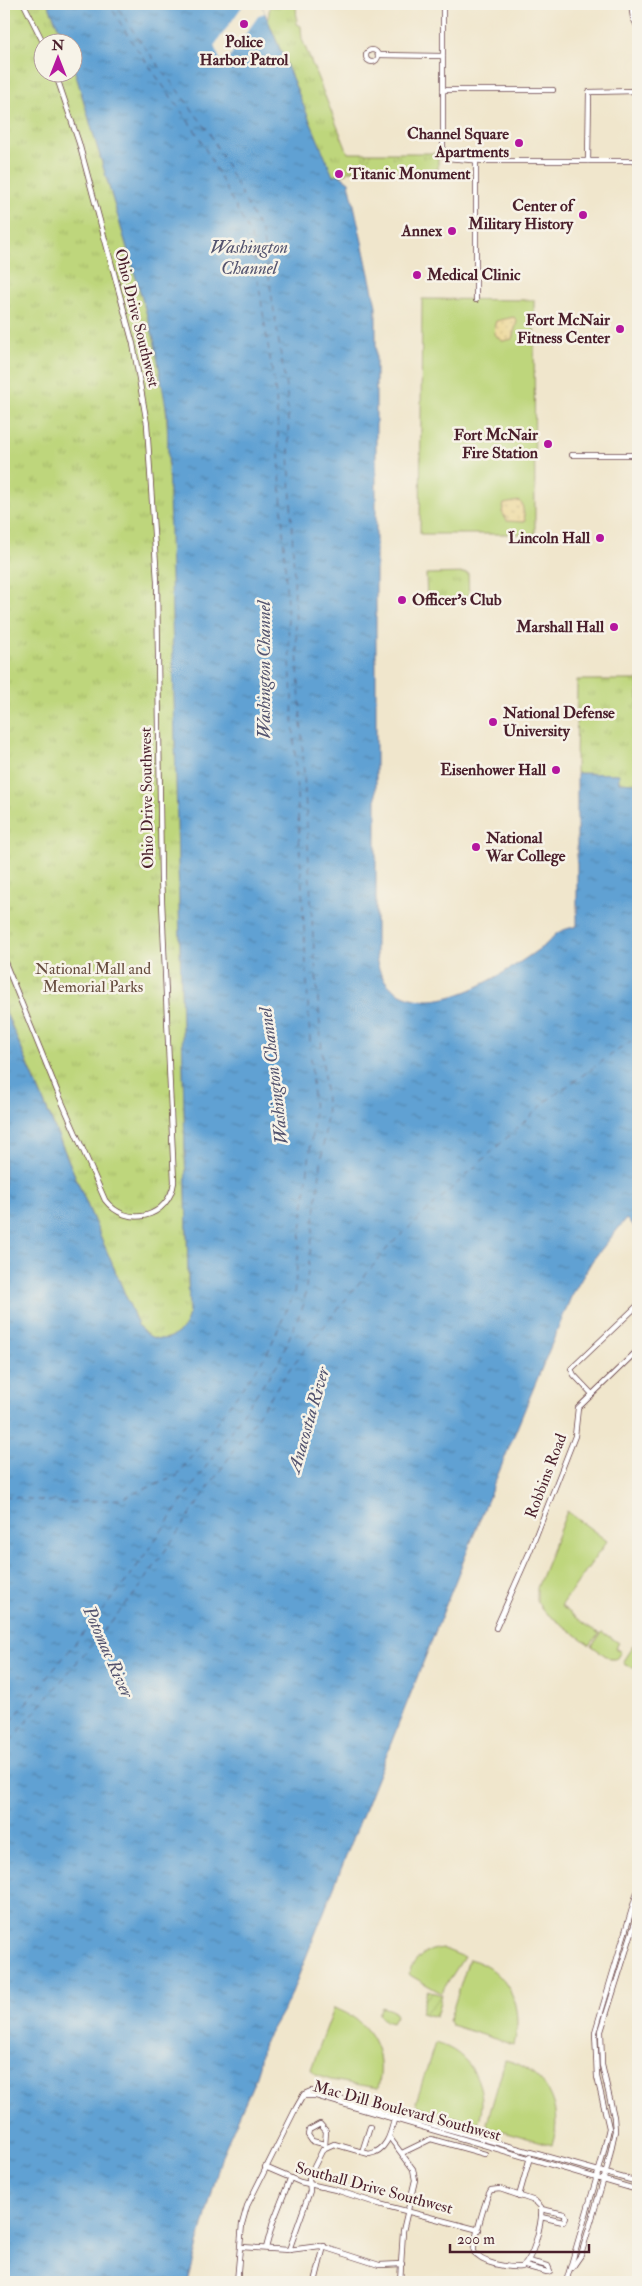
<svg xmlns="http://www.w3.org/2000/svg" width="642" height="2286" viewBox="0 0 642 2286" font-family="'IM FELL Double Pica',serif">
  <style>
    .grass { fill: #bed67b; stroke: #847a53 }
    .sand { fill: url(#sand-dots); stroke: #9c7c64 }
    .park { fill: url(#park-tufts); stroke: #847a53 }
    .garden { fill: url(#garden-furrows); stroke: #847a53 }
    .water { fill: url(#water-ripples); stroke: #55607f }
    .pier { fill: #f0e6cc }
    .lines { fill: none; stroke-linecap: round; stroke-linejoin: round }
    .ferry { stroke: #53536e; stroke-width: 1; stroke-dasharray: 6 5; stroke-linecap: butt }
    .minor-casing { stroke: #633d43; stroke-width: 6 }
    .minor { stroke: #fff; stroke-width: 4.5 }
    .poi-dot { fill: #b5179e; stroke: #f7f3e8; stroke-width: 2 }
    .labels { text-anchor: middle; dominant-baseline: central; stroke-width: 5; stroke-linejoin: round; paint-order: stroke }
    .poi-label { font-size: 16px; font-weight: bold; fill: #4a1f2b; stroke: #f7f3e8; text-anchor: end }
    .street-label { font-size: 16px; fill: #4a1f2b; stroke: #f7f3e8 }
    .park-label { font-size: 16px; fill: #674d3f; stroke: #f7f3e8 }
    .water-label { font-size: 18px; font-style: italic; fill: #53536e; stroke: #f7f3e8 }
  </style>
  <defs>
    <pattern id="sand-dots" width="8" height="8" patternUnits="userSpaceOnUse" patternTransform="scale(1.25)"><rect width="8" height="8" fill="#eeda9e"/><path d="M2 2h.1M6 6h.1" fill="none" stroke="#cebb88" stroke-width="1.8" stroke-linecap="round"/></pattern>
    <pattern id="park-tufts" width="24" height="20" patternUnits="userSpaceOnUse" patternTransform="scale(1.25)"><rect width="24" height="20" fill="#bed67b"/><path d="M3 7l-1-3M5 7V3M7 7l1-3M15 17l-1-3M17 17v-4M19 17l1-3" fill="none" stroke="#a5b76a"/></pattern>
    <pattern id="garden-furrows" width="10" height="10" patternUnits="userSpaceOnUse" patternTransform="scale(1.25)"><rect width="10" height="10" fill="#bed67b"/><path d="M-1 1l2-2M0 10L10 0M9 11l2-2" fill="none" stroke="#a5b76a"/></pattern>
    <pattern id="water-ripples" width="26" height="14" patternUnits="userSpaceOnUse" patternTransform="scale(1.25)"><rect width="26" height="14" fill="#60a1d3"/><path d="M2 4q2-2 4 0t4 0M15 11q2-2 4 0t4 0" fill="none" stroke="#5183ab"/></pattern>
  </defs>
  <rect width="100%" height="100%" fill="#f7f3e8"/>
  <filter id="ink" filterUnits="userSpaceOnUse"><feTurbulence type="fractalNoise" baseFrequency=".02" numOctaves="2"/><feDisplacementMap in="SourceGraphic" scale="10" xChannelSelector="R" yChannelSelector="G"/><feConvolveMatrix kernelMatrix="1 2 1 2 8 2 1 2 1" color-interpolation-filters="sRGB"/></filter>
  <filter id="wash" filterUnits="userSpaceOnUse"><feTurbulence type="fractalNoise" baseFrequency=".0096" numOctaves="4" result="noise"/><feDisplacementMap in="SourceGraphic" scale="20" xChannelSelector="R" yChannelSelector="G"/><feGaussianBlur stdDeviation="1.12" result="paint"/><feColorMatrix in="noise" values="0 0 0 0 0 0 0 0 0 0 0 0 0 0 0 0 0 1.4 0 .05"/><feComposite in="paint" operator="in"/></filter>
  <g filter="url(#wash)">
    <rect width="100%" height="100%" fill="#f0e6cc"/>
    <!-- grass -->
    <g class="grass">
      <polygon points="422,299 534,300 535,534 420,534"/>
      <polygon points="567,1511 607,1541 561,1606 596,1632 600,1633 590,1645 542,1610 537,1601 537,1588"/>
      <polygon points="602,1632 619,1643 615,1648 621,1652 616,1659 610,1659 592,1646"/>
      <polygon points="634,1644 638,1645 638,1669 625,1665 623,1661"/>
      <path d="M 442,1948 L 464,1957 L 441,1993 L 408,1974 C 416,1958 424,1950 442,1948 Z"/>
      <path d="M 469,1959 C 509,1969 524,2007 514,2045 L 451,2025 L 449,2021 Z"/>
      <path d="M 334,2008 C 370,2020 387,2052 378,2088 L 331,2080 L 315,2075 L 311,2069 Z"/>
      <path d="M 435,2043 C 471,2051 491,2090 478,2124 L 418,2106 L 416,2102 Z"/>
      <path d="M 505,2060 C 544,2068 565,2108 552,2145 L 489,2127 L 487,2123 Z"/>
    </g>
    <!-- sand -->
    <g class="sand">
      <path d="M 514,317 L 517,321 L 512,339 L 503,341 C 494,337 493,330 496,321 Z"/>
      <polygon points="519,501 522,504 525,520 523,522 507,521 502,512 504,504"/>
    </g>
    <!-- park -->
    <g class="park">
      <path d="M 4,4 L 48,4 L 65,42 L 42,42 L 42,72 L 72,72 L 73,65 L 154,339 L 165,394 L 168,434 L 189,1314 C 184,1340 153,1349 138,1325 L 4,1007 Z"/>
      <polygon points="270,4 296,4 297,24 301,26 302,39 348,153 438,153 438,170 349,171 346,174 333,177 268,20"/>
      <polygon points="468,573 469,600 427,600 426,574"/>
      <polygon points="577,680 638,680 638,785 636,783 618,782 618,774 576,773"/>
      <polygon points="382,2007 394,2011 396,2016 392,2023 385,2021 378,2014"/>
    </g>
    <!-- garden -->
    <polygon class="garden" points="427,1991 442,1995 436,2017 421,2013"/>
    <!-- water -->
    <path class="water" d="M 48,4 L 261,4 L 333,176 L 338,174 L 349,182 L 376,306 L 376,955 C 377,971 386,986 399,993 C 443,1018 509,970 545,945 C 549,942 552,937 556,934 C 561,930 570,928 577,926 L 577,773 L 619,774 L 619,782 L 636,783 L 638,785 L 638,1230 L 626,1219 L 592,1261 L 571,1297 L 492,1489 L 289,2000 L 262,2046 L 259,2066 L 254,2082 L 222,2155 L 188,2282 L 4,2282 L 4,1008 L 138,1325 C 153,1349 184,1340 189,1314 L 167,413 L 154,339 L 73,65 L 72,42 L 65,42 Z"/>
    <!-- pier -->
    <polygon class="pier" points="244,4 261,4 265,13 259,15 223,66 214,46"/>
    <g class="lines">
      <!-- ferry -->
      <g class="ferry">
        <polyline points="4,1496 64,1503 120,1499 177,1476 266,1356 294,1294 314,1116 276,396 251,236 198,135 132,42 109,4"/>
        <polyline points="4,1730 128,1579 278,1363 304,1304 327,1115 313,936 296,631 287,395 262,233 209,132 137,37 116,4"/>
        <polyline points="4,1749 141,1586 291,1367 389,1246 549,1099 638,1036"/>
      </g>
    </g>
  </g>
  <g filter="url(#ink)">
    <g class="lines">
      <defs>
        <g id="minor">
          <polyline points="24,4 43,42"/>
          <polyline points="443,4 443,152 446,158 484,161 638,161"/>
          <polyline points="631,4 633,18 638,28"/>
          <circle cx="372" cy="56" r="6"/>
          <polyline points="378,55 443,56"/>
          <polyline points="443,90 553,90"/>
          <polyline points="476,160 476,300"/>
          <polyline points="588,161 589,92 638,91"/>
          <polyline points="572,455 638,455"/>
          <path d="M 4,960 L 58,1093 L 105,1200 C 127,1229 169,1218 174,1182 L 161,878 L 157,581 L 147,424 L 133,344 L 79,143 L 55,72"/>
          <polyline points="592,1394 574,1375 571,1369 638,1305"/>
          <polyline points="496,1628 530,1551 575,1436 578,1408 638,1350"/>
          <polyline points="303,2096 316,2096 638,2190"/>
          <polyline points="390,2138 413,2169 415,2180 403,2231 400,2282"/>
          <polyline points="324,2144 312,2141 308,2135 309,2130 320,2124 326,2131 325,2146"/>
          <polyline points="362,2152 370,2127"/>
          <polyline points="402,2153 431,2139 485,2154"/>
          <polyline points="265,2167 300,2182 336,2190 379,2204 479,2230"/>
          <path d="M 500,2189 L 535,2201 L 541,2207 C 543,2220 533,2260 522,2267 C 509,2268 481,2264 474,2252 C 472,2245 487,2194 491,2190 Z"/>
          <polyline points="519,2196 530,2157"/>
          <polyline points="541,2217 563,2222 566,2217 564,2214 541,2209"/>
          <polyline points="241,2247 289,2250 320,2246 379,2265 402,2264"/>
          <polyline points="266,2248 273,2222 290,2179"/>
          <path d="M 289,2250 L 310,2191 L 309,2177 L 323,2149 L 334,2144 L 369,2154 C 388,2151 391,2131 395,2116"/>
          <polyline points="525,2266 547,2272 550,2271 548,2266 528,2261"/>
          <polyline points="572,2268 581,2255 607,2168 615,2131 614,2117 602,2065 601,2031 638,1913"/>
          <polyline points="237,2282 242,2224 247,2206 296,2108 304,2094 311,2091 638,2182"/>
          <polyline points="315,2282 324,2246"/>
          <polyline points="566,2282 601,2163 609,2128 597,2077 595,2032 638,1889"/>
        </g>
      </defs>
      <!-- minor casing -->
      <use href="#minor" class="minor-casing"/>
      <!-- minor -->
      <use href="#minor" class="minor"/>
    </g>
  </g>
  <!-- markers -->
  <g class="poi-dot">
    <circle cx="244" cy="24" r="5"/>
    <circle cx="519" cy="143" r="5"/>
    <circle cx="339" cy="174" r="5"/>
    <circle cx="583" cy="215" r="5"/>
    <circle cx="452" cy="231" r="5"/>
    <circle cx="417" cy="275" r="5"/>
    <circle cx="620" cy="329" r="5"/>
    <circle cx="548" cy="444" r="5"/>
    <circle cx="600" cy="538" r="5"/>
    <circle cx="402" cy="600" r="5"/>
    <circle cx="614" cy="627" r="5"/>
    <circle cx="493" cy="722" r="5"/>
    <circle cx="556" cy="770" r="5"/>
    <circle cx="476" cy="847" r="5"/>
  </g>
  <g class="labels">
    <!-- poi labels -->
    <g class="poi-label">
      <text x="244" y="42" text-anchor="middle">Police<tspan x="244" dy="18">Harbor Patrol</tspan></text>
      <text x="509" y="134">Channel Square<tspan x="509" dy="18">Apartments</tspan></text>
      <text x="349" y="174" text-anchor="start">Titanic Monument</text>
      <text x="573" y="206">Center of<tspan x="573" dy="18">Military History</tspan></text>
      <text x="442" y="231">Annex</text>
      <text x="427" y="275" text-anchor="start">Medical Clinic</text>
      <text x="610" y="320">Fort McNair<tspan x="610" dy="18">Fitness Center</tspan></text>
      <text x="538" y="435">Fort McNair<tspan x="538" dy="18">Fire Station</tspan></text>
      <text x="590" y="538">Lincoln Hall</text>
      <text x="412" y="600" text-anchor="start">Officer's Club</text>
      <text x="604" y="627">Marshall Hall</text>
      <text x="503" y="713" text-anchor="start">National Defense<tspan x="503" dy="18">University</tspan></text>
      <text x="546" y="770">Eisenhower Hall</text>
      <text x="486" y="838" text-anchor="start">National<tspan x="486" dy="18">War College</tspan></text>
    </g>
    <!-- street labels -->
    <g class="street-label">
      <text transform="translate(137 318) rotate(76)">Ohio Drive Southwest</text>
      <text transform="translate(147 798) rotate(-91)">Ohio Drive Southwest</text>
      <text transform="translate(546 1476) rotate(-69)">Robbins Road</text>
      <text transform="translate(407 2111) rotate(15)">Mac Dill Boulevard Southwest</text>
      <text transform="translate(374 2188) rotate(15)">Southall Drive Southwest</text>
    </g>
    <!-- park labels -->
    <g class="park-label">
      <text x="93" y="969">National Mall and<tspan x="93" dy="18">Memorial Parks</tspan></text>
    </g>
    <!-- water labels -->
    <g class="water-label">
      <text x="249" y="247">Washington<tspan x="249" dy="21">Channel</tspan></text>
      <text transform="translate(264 670) rotate(-90)">Washington Channel</text>
      <text transform="translate(274 1076) rotate(-97)">Washington Channel</text>
      <text transform="translate(309 1420) rotate(-74)">Anacostia River</text>
      <text transform="translate(108 1652) rotate(66)">Potomac River</text>
    </g>
  </g>
  <!-- margin -->
  <rect width="642" height="2286" fill="none" stroke="#f7f3e8" stroke-width="20"/>
  <!-- north arrow -->
  <g transform="translate(58 58)"><circle r="24" fill="#f7f3e8" stroke="#b29e9c"/>
  <path d="M0-4L9 19L0 12L-9 19Z" fill="#b5179e"/>
  <text y="-8" font-size="14" font-weight="bold" text-anchor="middle" fill="#4a1f2b">N</text>
  </g>
  <!-- scale -->
  <path d="M450 2244v8h139v-8" fill="none" stroke="#4a1f2b" stroke-width="2.5"/>
  <text x="457" y="2244" font-size="15" fill="#4a1f2b" stroke="#f7f3e8" stroke-width="4" paint-order="stroke">200 m</text>
</svg>
